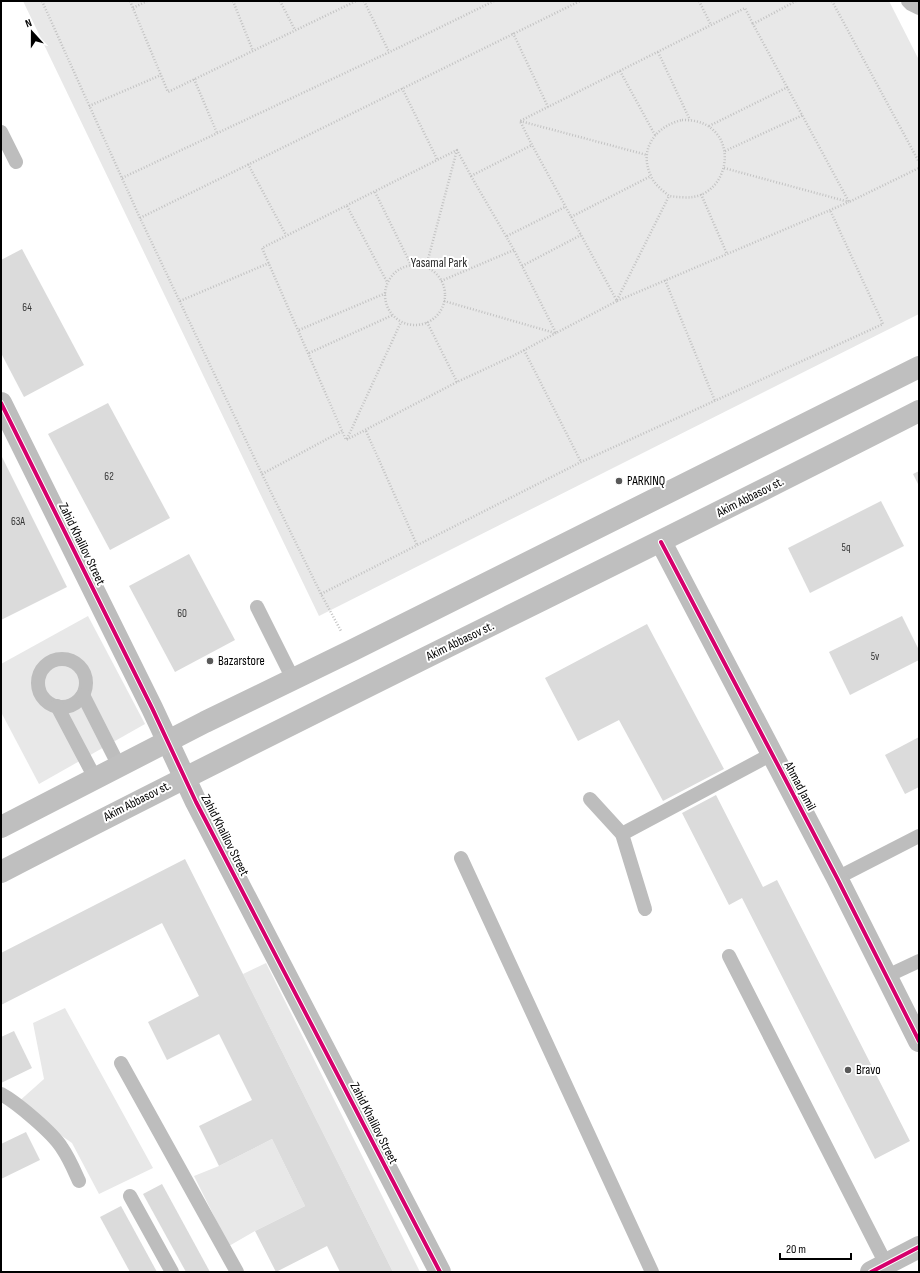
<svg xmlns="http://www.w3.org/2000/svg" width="920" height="1273" viewBox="0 0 920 1273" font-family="'Sofia Sans Condensed',sans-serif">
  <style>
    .green { fill: #e8e8e8 }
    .building { fill: #dbdbdb }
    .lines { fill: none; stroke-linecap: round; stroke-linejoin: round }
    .path { stroke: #c2c2c2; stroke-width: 2.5; stroke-dasharray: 1 2; stroke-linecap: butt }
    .service { stroke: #bdbdbd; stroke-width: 14 }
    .minor { stroke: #bdbdbd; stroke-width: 22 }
    .secondary { stroke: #bfbfbf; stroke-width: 22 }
    .cycleway-casing { stroke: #fff; stroke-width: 6 }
    .cycleway { stroke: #d6006c; stroke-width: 4 }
    .poi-dot { fill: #595959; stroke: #fff; stroke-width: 1.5 }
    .labels { text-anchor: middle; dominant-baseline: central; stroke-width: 4; stroke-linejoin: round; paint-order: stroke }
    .number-label { font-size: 11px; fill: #373737 }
    .park-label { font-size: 13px; fill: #2c2c2c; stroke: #fff }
    .poi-label { font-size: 13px; fill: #000; stroke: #fff; text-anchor: start }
    .street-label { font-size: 13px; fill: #000; stroke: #fff }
  </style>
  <rect width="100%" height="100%" fill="#fff"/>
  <!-- green -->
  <g class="green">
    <polygon points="23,1 889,1 919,60 919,314 319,616"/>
    <polygon points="88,616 145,724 39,784 1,712 1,664"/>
    <polygon points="266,963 420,1272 393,1272 243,974"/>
    <polygon points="65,1008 153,1168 99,1194 72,1143 16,1104 44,1079 33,1023"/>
    <polygon points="272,1139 305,1206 255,1231 229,1246 194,1176 219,1166"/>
  </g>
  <!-- building -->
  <g class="building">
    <polygon points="22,249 84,365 24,397 1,353 1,260"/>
    <polygon points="108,403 170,518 110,550 48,434"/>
    <polygon points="1,455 67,587 1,620"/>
    <polygon points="919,471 919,486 913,474"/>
    <polygon points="881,501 904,546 810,593 788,548"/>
    <polygon points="189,554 235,640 175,672 129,586"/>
    <polygon points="902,616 919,650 919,660 850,695 829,652"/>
    <polygon points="647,624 724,769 663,801 619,720 578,741 545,678"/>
    <polygon points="919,737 919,787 905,794 885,755"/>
    <polygon points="716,795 763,887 777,880 910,1141 875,1159 742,898 729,905 682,813"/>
    <polygon points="185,859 243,974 393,1272 340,1272 327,1246 276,1272 255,1231 305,1206 272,1139 219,1166 199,1126 252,1100 219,1034 167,1060 148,1022 199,996 162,923 1,1005 1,953"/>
    <polygon points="14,1031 32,1068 1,1083 1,1037"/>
    <polygon points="26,1132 40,1160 1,1179 1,1144"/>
    <polygon points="162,1184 210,1272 186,1272 143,1194"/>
    <polygon points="121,1206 157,1272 130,1272 100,1217"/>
  </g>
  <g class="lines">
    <!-- path -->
    <g class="path">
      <polyline points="42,1 140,218 262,474 321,594 341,631"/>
      <polyline points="130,1 168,92 356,1"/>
      <polyline points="233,1 253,51"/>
      <polyline points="280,1 295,30"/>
      <polyline points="364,1 389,52"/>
      <polyline points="699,1 711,25"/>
      <polyline points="796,1 753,24 849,202 919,168"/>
      <polyline points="832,1 919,162"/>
      <polyline points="133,8 147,1"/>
      <polyline points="513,33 548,107"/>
      <polyline points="658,52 690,120"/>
      <polyline points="620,71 655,135"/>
      <polyline points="194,79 217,133"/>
      <polyline points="402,88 437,159"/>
      <polyline points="89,106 161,75"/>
      <path d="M 682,120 C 691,120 700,121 708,126 C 737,144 726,192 693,197 C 686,198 677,197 669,196 C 662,190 654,184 651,176 C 638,149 656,126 682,120 Z"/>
      <polyline points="520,121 647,155"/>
      <polyline points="709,126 788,87"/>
      <polyline points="725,151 803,115"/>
      <polyline points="248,164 286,235"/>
      <polyline points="724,168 849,202"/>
      <polyline points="471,176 514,250 556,333 617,301 532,145"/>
      <polyline points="122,178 396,49 494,1"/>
      <polyline points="375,192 411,265"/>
      <polyline points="701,194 727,254"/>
      <polyline points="347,206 387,282"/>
      <polyline points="571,217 651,176"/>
      <polyline points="140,218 580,1"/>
      <polyline points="507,236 565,207"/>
      <circle cx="415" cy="295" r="30"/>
      <polyline points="522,266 581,235"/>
      <polyline points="426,267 457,150"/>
      <polyline points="665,280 715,401"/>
      <polyline points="441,281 514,250"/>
      <polyline points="617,300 669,196"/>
      <polyline points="180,301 269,263"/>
      <polyline points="444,301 555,333"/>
      <polyline points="617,301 849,202"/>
      <polyline points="427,322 457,382"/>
      <polyline points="299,330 386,293"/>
      <polyline points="556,333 513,356 457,382 346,440 262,248 457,150 471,176 532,145 520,121 745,8 753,24"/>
      <polyline points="524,350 581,462"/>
      <polyline points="309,353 393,315"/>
      <polyline points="366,431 417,545"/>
      <polyline points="347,439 401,322"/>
      <polyline points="262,474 342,431"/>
      <polyline points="321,594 581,462 883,324 830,210"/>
    </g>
    <!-- service -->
    <g class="service">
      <polyline points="908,1 911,4 919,8"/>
      <polyline points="1,132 16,162"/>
      <polyline points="257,607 293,679"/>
      <circle cx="62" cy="683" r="24"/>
      <polyline points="83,695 119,766"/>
      <polyline points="57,706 95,778"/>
      <polyline points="590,799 622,834 645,909"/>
      <polyline points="622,834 772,754"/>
      <polyline points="461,858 652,1272"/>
      <polyline points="837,878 919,836"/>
      <polyline points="729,956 886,1264"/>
      <polyline points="887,976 919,961"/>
      <polyline points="121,1063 237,1272"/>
      <path d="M 1,1094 C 16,1102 53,1133 62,1148 C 69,1158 74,1170 79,1181"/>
      <polyline points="130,1196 172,1272"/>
    </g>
    <!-- minor -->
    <g class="minor">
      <polyline points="1,403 152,708 196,802 440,1272"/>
      <polyline points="661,542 837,878 919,1041"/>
      <polyline points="871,1272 919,1247"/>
    </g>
    <!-- secondary -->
    <g class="secondary">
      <polyline points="1,827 205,722 351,651 919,367"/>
      <path d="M 1,872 C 305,714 614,567 919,411"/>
    </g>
    <defs>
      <g id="cycleway">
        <polyline points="1,403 152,708 196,802 440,1272"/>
        <polyline points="661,542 837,878 919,1041"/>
        <polyline points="871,1272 919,1247"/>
      </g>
    </defs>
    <!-- cycleway casing -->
    <use href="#cycleway" class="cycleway-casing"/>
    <!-- cycleway -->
    <use href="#cycleway" class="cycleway"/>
  </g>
  <!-- markers -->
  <g class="poi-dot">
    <circle cx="619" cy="481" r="4"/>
    <circle cx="210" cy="661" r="4"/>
    <circle cx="848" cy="1070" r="4"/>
  </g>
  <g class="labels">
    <!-- number labels -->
    <g class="number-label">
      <text x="27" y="307">64</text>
      <text x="109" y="476">62</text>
      <text x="18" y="521">63A</text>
      <text x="846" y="547">5q</text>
      <text x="182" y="613">60</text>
      <text x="875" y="656">5v</text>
    </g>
    <!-- park labels -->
    <g class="park-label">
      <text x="439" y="263">Yasamal Park</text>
    </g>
    <!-- poi labels -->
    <g class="poi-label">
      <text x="627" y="481">PARKINQ</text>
      <text x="218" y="661">Bazarstore</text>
      <text x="856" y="1070">Bravo</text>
    </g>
    <!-- street labels -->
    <g class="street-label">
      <text transform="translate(750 497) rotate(-27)">Akim Abbasov st.</text>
      <text transform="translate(82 544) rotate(64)">Zahid Khalilov Street</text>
      <text transform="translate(460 641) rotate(-26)">Akim Abbasov st.</text>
      <text transform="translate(800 786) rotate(62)">Ahmad Jamil</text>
      <text transform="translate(137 801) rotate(-27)">Akim Abbasov st.</text>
      <text transform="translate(225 835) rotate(63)">Zahid Khalilov Street</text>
      <text transform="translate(374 1123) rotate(63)">Zahid Khalilov Street</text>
    </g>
  </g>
  <!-- border -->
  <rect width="920" height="1273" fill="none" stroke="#000000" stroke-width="4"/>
  <!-- north arrow -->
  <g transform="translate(32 32) rotate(339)" stroke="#ffffff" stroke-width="3" paint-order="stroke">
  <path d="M0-3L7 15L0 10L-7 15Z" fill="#000000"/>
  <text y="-6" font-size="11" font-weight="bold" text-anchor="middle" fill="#000000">N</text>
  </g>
  <!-- scale -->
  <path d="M780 1253v6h71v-6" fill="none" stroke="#000000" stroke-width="2"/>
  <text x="786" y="1253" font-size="12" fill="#000000" stroke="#ffffff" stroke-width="3" paint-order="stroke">20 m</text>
</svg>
